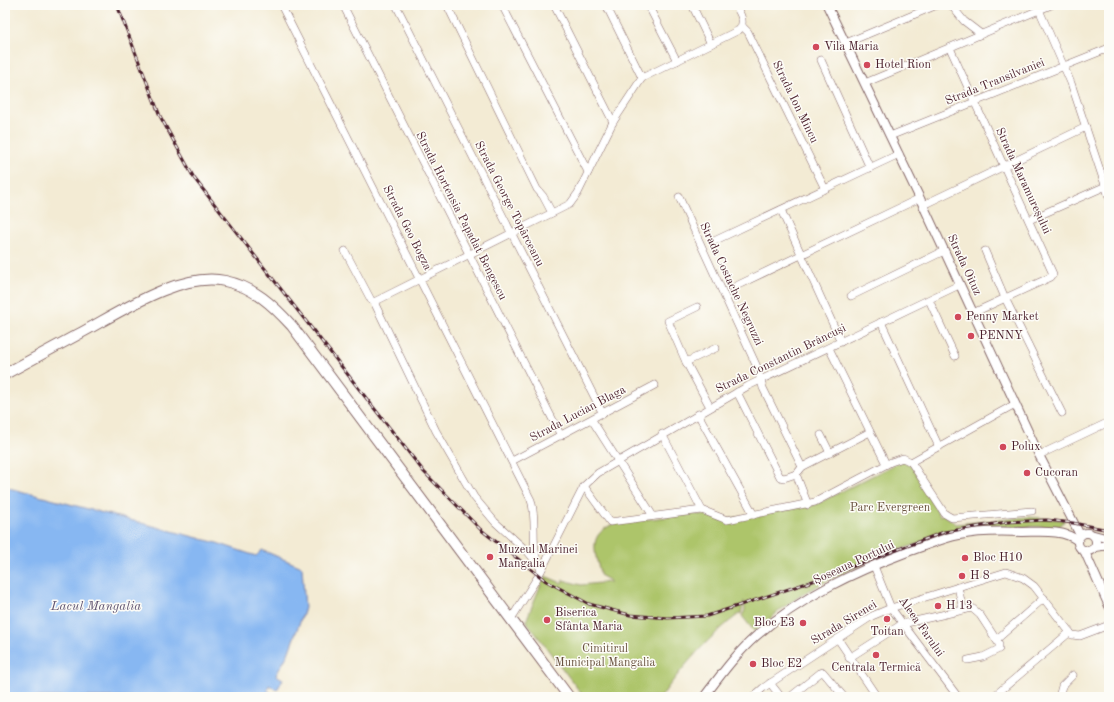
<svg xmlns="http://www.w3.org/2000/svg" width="1114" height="702" viewBox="0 0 1114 702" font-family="'Old Standard TT',serif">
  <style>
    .green { fill: #adc56a; stroke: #7c724a }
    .water { fill: #87b7f2; stroke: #686b8e }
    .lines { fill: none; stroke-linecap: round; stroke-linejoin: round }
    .minor-casing { stroke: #856666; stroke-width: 8 }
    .major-casing { stroke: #856666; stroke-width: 10 }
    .highway-casing { stroke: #856666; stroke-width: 12 }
    .minor { stroke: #fff; stroke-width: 7 }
    .major { stroke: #fff; stroke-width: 8 }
    .highway { stroke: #fff; stroke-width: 10 }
    .rail-casing { stroke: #4a1f2b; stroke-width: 3 }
    .rail { stroke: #fdfcf7; stroke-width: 1.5; stroke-dasharray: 4.5; stroke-linecap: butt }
    .poi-dot { fill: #d1495b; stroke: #fdfcf7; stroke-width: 1.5 }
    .labels { text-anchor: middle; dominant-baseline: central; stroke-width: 3; stroke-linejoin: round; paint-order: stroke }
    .poi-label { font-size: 12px; fill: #4a1f2b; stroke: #fdfcf7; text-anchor: start }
    .street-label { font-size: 12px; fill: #4a1f2b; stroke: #fdfcf7 }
    .park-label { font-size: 12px; fill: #68513e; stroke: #fdfcf7 }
    .water-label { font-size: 13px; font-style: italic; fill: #5f5471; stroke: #fdfcf7 }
  </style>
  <rect width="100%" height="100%" fill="#fdfcf7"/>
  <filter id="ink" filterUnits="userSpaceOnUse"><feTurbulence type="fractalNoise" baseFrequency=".025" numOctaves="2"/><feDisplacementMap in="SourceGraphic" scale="8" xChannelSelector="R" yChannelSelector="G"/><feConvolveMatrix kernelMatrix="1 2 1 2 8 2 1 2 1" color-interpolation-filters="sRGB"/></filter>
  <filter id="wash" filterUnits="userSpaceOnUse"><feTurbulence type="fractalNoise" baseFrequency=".012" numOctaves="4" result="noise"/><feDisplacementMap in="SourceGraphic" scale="16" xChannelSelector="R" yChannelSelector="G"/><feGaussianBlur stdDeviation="0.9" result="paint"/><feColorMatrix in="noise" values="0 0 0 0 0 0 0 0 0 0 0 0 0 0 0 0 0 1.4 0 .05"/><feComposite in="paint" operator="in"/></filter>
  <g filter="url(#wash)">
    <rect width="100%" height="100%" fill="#f3ebd4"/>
    <!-- green -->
    <path class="green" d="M 901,461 L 911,465 L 940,516 L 943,514 L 956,524 L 1027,517 L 1064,520 L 1063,523 C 1058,529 1050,527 1043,527 C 1018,526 993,528 967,532 C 912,542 849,566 800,596 C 784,606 769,620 754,631 L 742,616 L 745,610 L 744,601 L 741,614 L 739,614 C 708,637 683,666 661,697 L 584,697 L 526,621 L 541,584 L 539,582 L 542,575 L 562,583 L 563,580 L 581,585 L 610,582 L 609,580 L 600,575 C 600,571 599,569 598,565 C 592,543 593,533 615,523 L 692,514 L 705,515 L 721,520 L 815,505 Z"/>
    <!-- water -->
    <polygon class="water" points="5,487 217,543 256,556 262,550 302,567 305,608 288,654 276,675 283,679 277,690 269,685 267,690 274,695 273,697 5,697"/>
  </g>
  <g filter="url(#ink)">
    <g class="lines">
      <defs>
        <g id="minor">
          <path d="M 281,5 L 531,500 C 538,523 529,548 541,570"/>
          <polyline points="343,5 561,436"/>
          <polyline points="396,5 603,414"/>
          <polyline points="447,5 537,189 543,196 552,213"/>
          <polyline points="502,5 588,172"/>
          <polyline points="554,5 613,122"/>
          <polyline points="606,5 642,78"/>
          <polyline points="648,5 677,61"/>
          <polyline points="692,5 711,44"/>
          <polyline points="951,5 964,21 981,34"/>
          <polyline points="1037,5 1071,83 1109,197"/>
          <polyline points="742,26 748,32 825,189"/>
          <polyline points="846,43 937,5"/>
          <polyline points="950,48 1053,274 1051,277 973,313"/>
          <polyline points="821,60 870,168"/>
          <polyline points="865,83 1051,5"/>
          <polyline points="890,136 1109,48"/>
          <polyline points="679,197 757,367 763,388 802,467"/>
          <polyline points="923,205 1086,127"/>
          <polyline points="781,210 841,342"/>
          <polyline points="1029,220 1106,186"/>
          <polyline points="714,241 899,154"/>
          <polyline points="345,251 371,300 374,302"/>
          <polyline points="985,251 1005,298 1062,413"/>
          <polyline points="736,286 920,198"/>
          <polyline points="851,296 944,251"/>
          <polyline points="929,300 955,356"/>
          <polyline points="697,307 668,321 686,362 710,407"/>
          <polyline points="881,322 939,447"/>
          <polyline points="829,348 886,464"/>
          <polyline points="686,362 716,348"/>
          <polyline points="737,392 780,477 784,478 796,474"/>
          <polyline points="698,414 754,515"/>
          <polyline points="592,420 653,516"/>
          <polyline points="662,434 702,510 727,520 815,502 891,462 903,458 911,462 945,514 952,518 1032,511"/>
          <polyline points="821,435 830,453"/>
          <polyline points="1039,455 1109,422"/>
          <polyline points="512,461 655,385"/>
          <polyline points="911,462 1015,404"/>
          <polyline points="799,471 802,467 870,432"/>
          <polyline points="796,474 808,505"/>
          <polyline points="584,486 610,522 702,510"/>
          <path d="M 538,564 L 528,552 L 495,522 L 474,497 L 436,431 L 374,302 L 570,204 L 578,193 L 613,122 L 642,78 L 739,30 C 746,22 740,13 735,5"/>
          <polyline points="874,566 891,608 958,697"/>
          <polyline points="958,587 963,610"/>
          <polyline points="511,619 539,575 584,486 598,473 748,386 959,285"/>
          <polyline points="838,639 877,697"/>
          <polyline points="997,639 1044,598"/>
          <polyline points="849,658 902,624 972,608 980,615 999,644 999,649 983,657 968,660"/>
          <polyline points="770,683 781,697"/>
          <polyline points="753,697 763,688 872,616 891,608 1006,572 1023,578 1034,586 1072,635 1080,636 1109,625"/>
          <polyline points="790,697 820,673 823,672 844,697"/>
          <polyline points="993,697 1070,632"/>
          <polyline points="1059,697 1062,686 1073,675"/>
        </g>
        <g id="major">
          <polyline points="827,5 923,205 1039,455 1080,535"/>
          <circle cx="1087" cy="542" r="9"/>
          <polyline points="1094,535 1109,539"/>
          <polyline points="1095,547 1109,545"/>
          <polyline points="1084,550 1109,606"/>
          <path d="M 704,697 C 720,676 735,655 755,637 C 800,597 854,572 910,551 C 926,546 942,538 959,535 C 979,531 1001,531 1022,532 C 1039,532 1064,529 1078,541"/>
        </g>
        <path id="highway" d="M 5,374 C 29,361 53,348 77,335 C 117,314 179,271 225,281 C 254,287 273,305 292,326 L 569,697"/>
      </defs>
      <!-- minor casing -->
      <use href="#minor" class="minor-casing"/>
      <!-- major casing -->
      <use href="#major" class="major-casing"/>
      <!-- highway casing -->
      <use href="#highway" class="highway-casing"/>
      <!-- minor -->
      <use href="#minor" class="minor"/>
      <!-- major -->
      <use href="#major" class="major"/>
      <!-- highway -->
      <use href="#highway" class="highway"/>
      <defs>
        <polyline id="rail" points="117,5 160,116 194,178 424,472 480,529 546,581 589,604 630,615 668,618 707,616 822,578 944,532 1007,522 1047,520 1073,523 1109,530"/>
      </defs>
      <!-- rail casing -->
      <use href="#rail" class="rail-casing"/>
      <!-- rail -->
      <use href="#rail" class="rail"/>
    </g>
  </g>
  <!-- markers -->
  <g class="poi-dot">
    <circle cx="816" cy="47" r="4"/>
    <circle cx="867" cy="65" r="4"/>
    <circle cx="958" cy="317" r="4"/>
    <circle cx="971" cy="336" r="4"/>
    <circle cx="1003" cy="447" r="4"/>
    <circle cx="1027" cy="473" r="4"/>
    <circle cx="490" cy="557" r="4"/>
    <circle cx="965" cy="558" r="4"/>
    <circle cx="962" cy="576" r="4"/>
    <circle cx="938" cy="606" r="4"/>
    <circle cx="887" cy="619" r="4"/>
    <circle cx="547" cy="620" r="4"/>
    <circle cx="803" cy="623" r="4"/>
    <circle cx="876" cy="655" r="4"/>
    <circle cx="753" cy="664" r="4"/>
  </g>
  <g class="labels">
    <!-- poi labels -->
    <g class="poi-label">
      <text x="824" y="47">Vila Maria</text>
      <text x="875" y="65">Hotel Rion</text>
      <text x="966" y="317">Penny Market</text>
      <text x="979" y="336">PENNY</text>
      <text x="1011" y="447">Polux</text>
      <text x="1035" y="473">Cucoran</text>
      <text x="498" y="550">Muzeul Marinei<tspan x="498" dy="14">Mangalia</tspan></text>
      <text x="973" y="558">Bloc H10</text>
      <text x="970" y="576">H 8</text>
      <text x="946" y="606">H 13</text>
      <text x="555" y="613">Biserica<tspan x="555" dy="14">Sfânta Maria</tspan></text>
      <text x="795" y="623" text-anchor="end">Bloc E3</text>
      <text x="887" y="632" text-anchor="middle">Toitan</text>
      <text x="761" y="664">Bloc E2</text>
      <text x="876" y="668" text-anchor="middle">Centrala Termică</text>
    </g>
    <!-- street labels -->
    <g class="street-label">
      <text transform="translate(995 82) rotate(-22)">Strada Transilvaniei</text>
      <text transform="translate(795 102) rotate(64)">Strada Ion Mincu</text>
      <text transform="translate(1023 181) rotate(65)">Strada Maramureșului</text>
      <text transform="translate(509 204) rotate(63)">Strada George Topârceanu</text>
      <text transform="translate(461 216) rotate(63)">Strada Hortensia Papadat Bengescu</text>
      <text transform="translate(407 228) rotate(63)">Strada Geo Bogza</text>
      <text transform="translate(964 265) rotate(65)">Strada Oituz</text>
      <text transform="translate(731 284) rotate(65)">Strada Costache Negruzzi</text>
      <text transform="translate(781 359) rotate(-26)">Strada Constantin Brâncuși</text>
      <text transform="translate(578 414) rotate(-28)">Strada Lucian Blaga</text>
      <text transform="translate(854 563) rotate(-25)">Șoseaua Portului</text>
      <text transform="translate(844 623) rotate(-31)">Strada Sirenei</text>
      <text transform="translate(921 627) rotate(55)">Aleea Farului</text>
    </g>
    <!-- park labels -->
    <g class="park-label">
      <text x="890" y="508">Parc Evergreen</text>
      <text x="605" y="649">Cimitirul<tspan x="605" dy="14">Municipal Mangalia</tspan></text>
    </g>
    <!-- water labels -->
    <g class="water-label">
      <text x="96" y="606">Lacul Mangalia</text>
    </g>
  </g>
  <!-- margin -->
  <rect width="1114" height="702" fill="none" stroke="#fdfcf7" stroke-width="20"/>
</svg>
